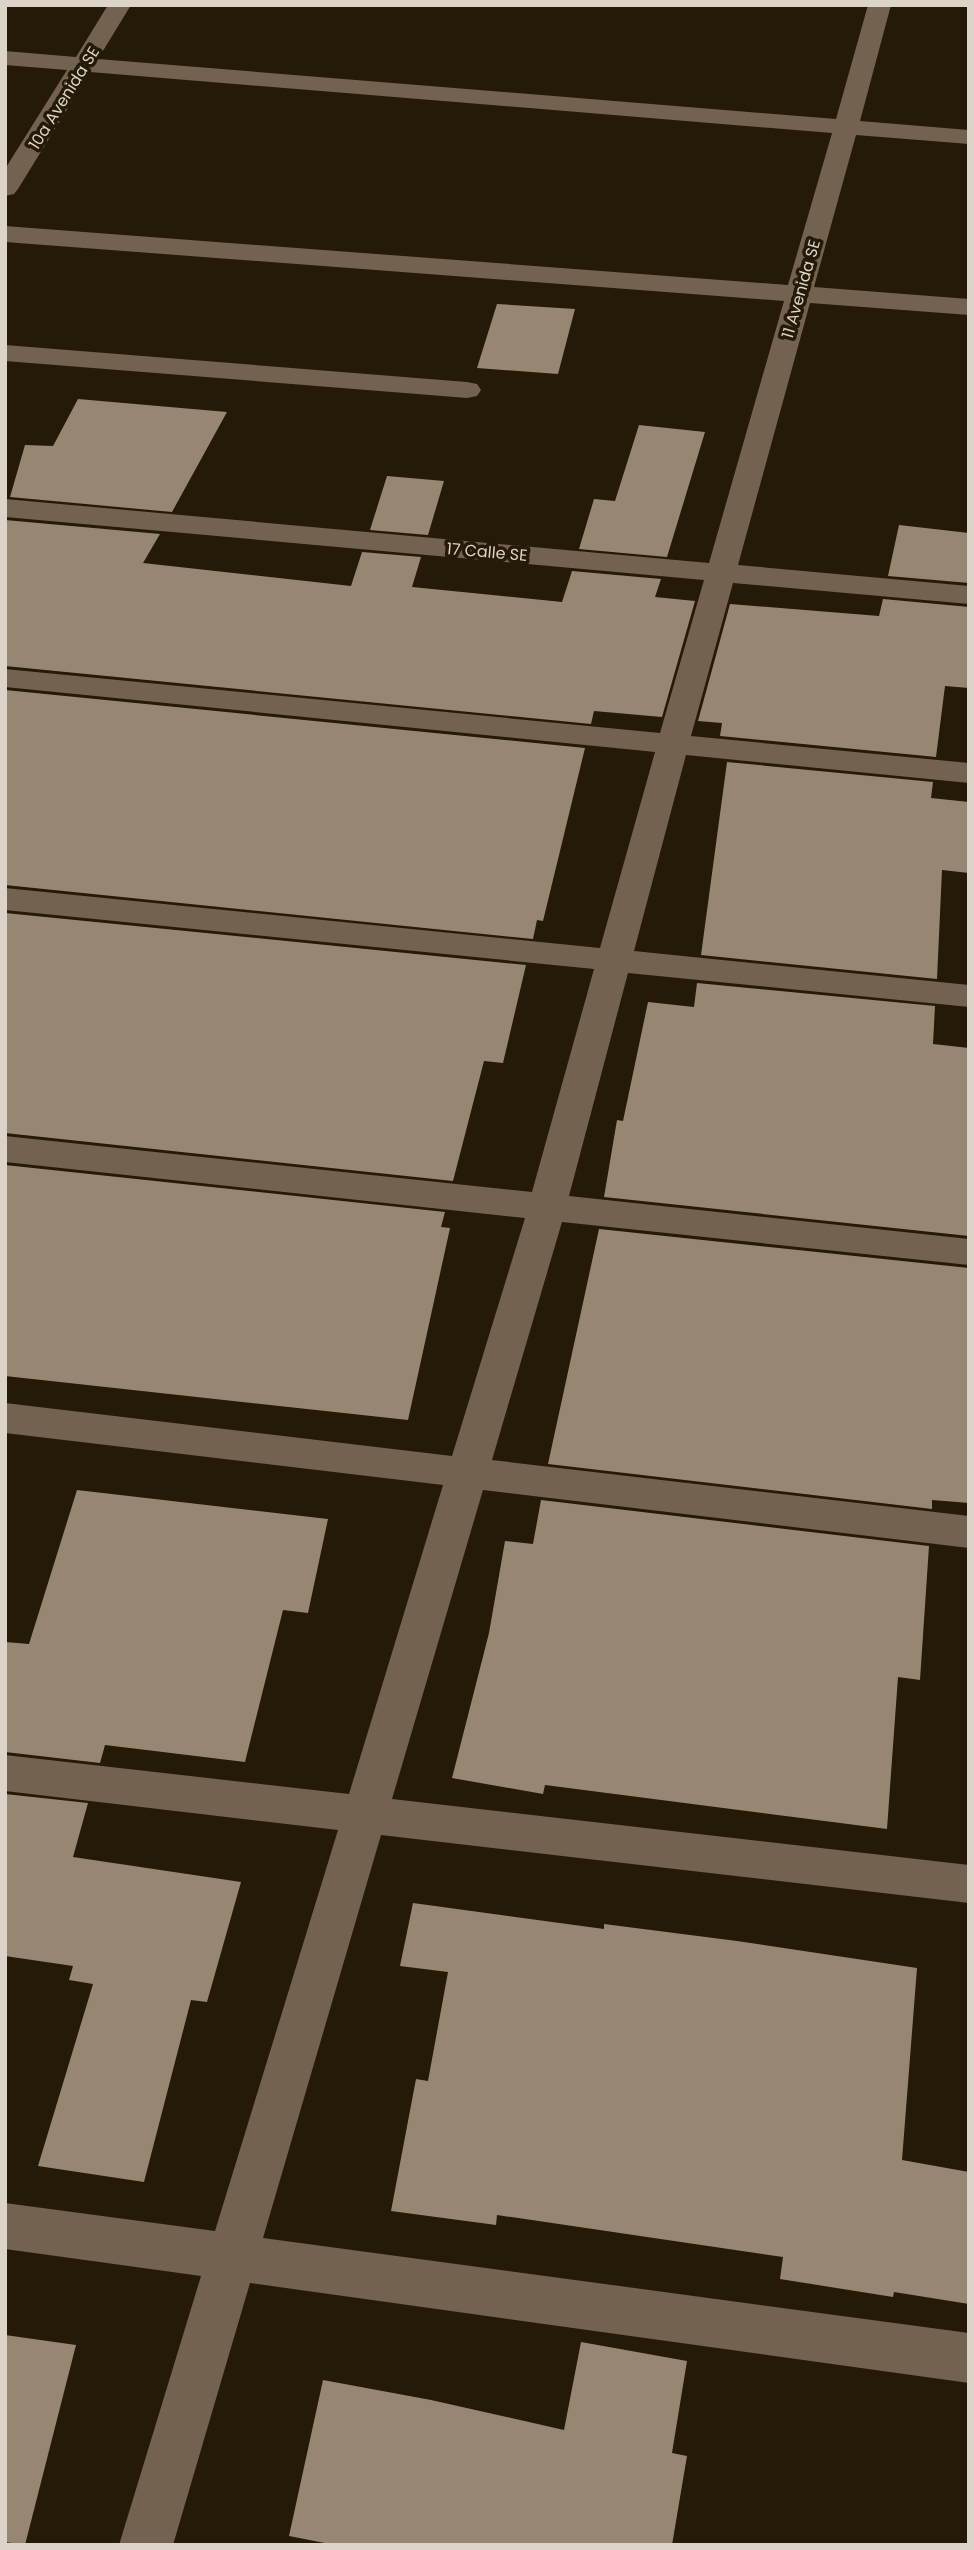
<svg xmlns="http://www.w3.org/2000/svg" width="974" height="2550" viewBox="0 0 974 2550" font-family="Poppins,sans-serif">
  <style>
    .building { fill: #978772 }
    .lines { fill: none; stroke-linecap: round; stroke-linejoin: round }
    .minor { fill: #72624f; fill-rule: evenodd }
    .labels { text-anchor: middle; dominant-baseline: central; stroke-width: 7; stroke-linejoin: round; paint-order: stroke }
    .far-street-label { font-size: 16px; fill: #ddd4c9; stroke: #251907 }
  </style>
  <rect width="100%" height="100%" fill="#251907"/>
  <!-- building -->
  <g class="building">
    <polygon points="497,304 575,309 558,374 477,368"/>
    <polygon points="78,399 227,412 172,512 10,497 25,445 53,446"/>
    <polygon points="639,425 705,432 667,557 579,549 594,499 615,501"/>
    <polygon points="387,476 444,481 428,535 370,530"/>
    <polygon points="5,520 160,534 143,563 351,586 362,552 421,557 412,587 562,602 572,571 661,579 655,597 695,601 662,717 594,711 591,724 5,666"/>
    <polygon points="899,525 969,533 969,583 888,576"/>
    <polygon points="883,599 969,607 969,688 945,686 936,757 720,736 722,723 698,721 730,604 879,616"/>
    <polygon points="5,690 585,748 543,921 537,920 533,939 5,885"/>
    <polygon points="727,762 933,782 931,798 969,802 969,873 942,870 937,979 701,955"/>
    <polygon points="5,913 526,965 503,1063 484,1061 453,1181 5,1133"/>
    <polygon points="697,983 935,1006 933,1044 969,1048 969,1236 604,1197 617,1120 623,1121 648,1002 694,1007"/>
    <polygon points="5,1165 445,1212 441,1227 450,1228 408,1420 5,1376"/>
    <polygon points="599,1229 969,1268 969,1503 932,1500 932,1509 548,1464"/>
    <polygon points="77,1490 328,1519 308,1613 283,1610 245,1762 105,1745 100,1763 5,1752 5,1642 29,1644"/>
    <polygon points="541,1500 929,1546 920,1680 898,1677 887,1829 545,1785 543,1794 452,1778 489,1633 505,1541 533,1544"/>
    <polygon points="5,1794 88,1803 73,1857 241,1882 207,2002 191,2000 144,2182 38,2166 93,1984 69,1980 73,1966 5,1956"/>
    <polygon points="413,1903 604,1929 604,1924 737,1941 917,1968 902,2160 969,2172 969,2304 894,2292 893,2297 780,2279 783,2257 497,2215 496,2225 391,2211 416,2079 428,2081 448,1972 400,1966"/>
    <polygon points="5,2335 76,2345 25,2545 5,2542"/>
    <polygon points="581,2342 687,2361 672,2453 687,2456 672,2545 335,2545 289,2536 323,2380 431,2400 564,2430"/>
  </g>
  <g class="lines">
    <!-- minor -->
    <g class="minor">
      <polygon points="108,5 131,5 98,59 836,119 868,5 891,5 860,121 969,130 969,144 856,135 814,287 969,299 969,315 810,303 738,565 969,586 969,604 733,583 691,736 969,763 969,783 686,755 634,951 969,985 969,1007 628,973 569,1196 969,1239 969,1265 562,1222 492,1460 969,1516 969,1548 483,1490 392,1799 969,1865 969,1903 381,1835 263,2238 969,2333 969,2383 250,2283 173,2545 119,2545 201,2276 5,2249 5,2203 215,2231 338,1830 5,1791 5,1755 349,1794 443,1485 5,1433 5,1403 452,1456 525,1218 5,1162 5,1136 532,1192 594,969 5,910 5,888 600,948 655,752 5,687 5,669 660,733 704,580 5,517 5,499 709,563 784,301 5,242 5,226 788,285 832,133 90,72 18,189 14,194 5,196 5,169 67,70 5,65 5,51 76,57"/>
      <polygon points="5,345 467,382 477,384 481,390 477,396 467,398 5,361"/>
    </g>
  </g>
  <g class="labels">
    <!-- far-street labels -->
    <g class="far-street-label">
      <text transform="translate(64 98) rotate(-58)">10a Avenida SE</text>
      <text transform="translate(801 289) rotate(-74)">11 Avenida SE</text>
      <text transform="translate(487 552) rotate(5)">17 Calle SE</text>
    </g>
  </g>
  <!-- border -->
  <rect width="974" height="2550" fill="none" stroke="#ddd4c9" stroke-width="14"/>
</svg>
